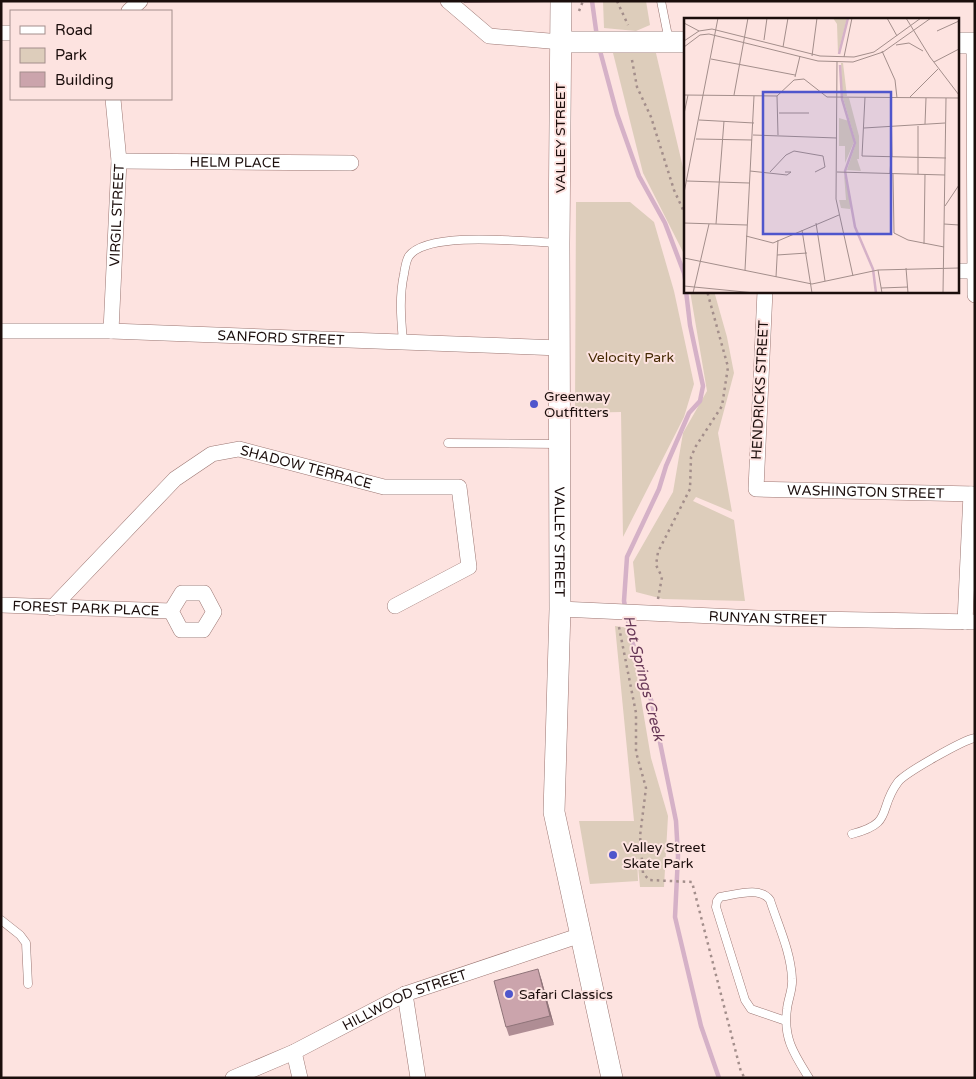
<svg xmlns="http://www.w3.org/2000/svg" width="976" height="1079" viewBox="0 0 976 1079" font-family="'Varela Round',sans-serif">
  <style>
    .green { fill: #ddcdbb }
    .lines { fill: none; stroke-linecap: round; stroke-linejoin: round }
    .stream { stroke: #d5b1c7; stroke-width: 4.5 }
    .lane-casing { stroke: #9b7672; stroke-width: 9 }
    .street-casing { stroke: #9b7672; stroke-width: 16 }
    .secondary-casing { stroke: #9b7672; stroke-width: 22 }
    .path { stroke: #a38e8b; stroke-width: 2.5; stroke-dasharray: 2.5 4; stroke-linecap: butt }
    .lane { stroke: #fff; stroke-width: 8 }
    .street { stroke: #fff; stroke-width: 15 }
    .secondary { stroke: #fff; stroke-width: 21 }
    .wall { fill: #af8d94 }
    .shaded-wall { fill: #8e7378 }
    .building { fill: #cba4ac; stroke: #8e7378 }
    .poi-dot { fill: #4f56cc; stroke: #fde3e0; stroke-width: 2 }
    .labels { text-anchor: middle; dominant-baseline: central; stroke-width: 4; stroke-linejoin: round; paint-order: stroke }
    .street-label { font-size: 14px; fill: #1b0e0c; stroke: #fde3e0 }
    .park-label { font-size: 14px; fill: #442902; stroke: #fde3e0 }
    .poi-label { font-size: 14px; fill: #1b0e0c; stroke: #fde3e0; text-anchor: start }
    .water-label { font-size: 15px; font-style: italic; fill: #683857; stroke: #fde3e0 }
    .inset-river { fill: none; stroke: #d5b1c7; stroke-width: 2.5 }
    .inset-road { fill: none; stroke: #a38e8b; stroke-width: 1 }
    .view { fill: #4f56cc; fill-opacity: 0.15; stroke: #4f56cc; stroke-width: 2.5 }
    .inset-edge { fill: none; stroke: #1b0e0c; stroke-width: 2.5 }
  </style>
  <rect width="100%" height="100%" fill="#fde3e0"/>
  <!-- green -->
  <g class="green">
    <polygon points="603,1 646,1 650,25 636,31 604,28"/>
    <polygon points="612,49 655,49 685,176 685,261 683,252 643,173"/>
    <polygon points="576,202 630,202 654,222 674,291 694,384 684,417 623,537 621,412 575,413"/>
    <polygon points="690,291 714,291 727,337 734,373 718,433 732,512 696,497 693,501 734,520 745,601 663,599 636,592 633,562 673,492 683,433 707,391"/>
    <polygon points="615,626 629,628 651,758 668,816 664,887 640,887 637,856 638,881 590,884 579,821 634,821"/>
  </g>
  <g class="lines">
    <!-- stream -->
    <g class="stream">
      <polyline points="592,1 597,37"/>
      <polyline points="599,47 617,114 639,176 665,223 684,273 685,279"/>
      <polyline points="686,291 690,325 703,386 700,401 689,413 666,466 659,489 627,557 624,601 633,644 652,703 676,821 678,856 675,917 701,1026 719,1078"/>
    </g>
    <defs>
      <g id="lane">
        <polyline points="661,1 669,41"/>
        <path d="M 403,342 C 401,318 399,297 404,274 C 405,268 406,260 409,256 C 428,230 527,242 558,243"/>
        <polyline points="448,443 558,444"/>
        <path d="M 852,834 C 895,823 877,810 898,782 C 905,773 963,740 975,738"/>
        <polyline points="1,920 20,935 26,943 28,984"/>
        <path d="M 786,1021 L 751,1009 L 745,1000 L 716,907 L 717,901 L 720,897 C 735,895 760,886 770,900 C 778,925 791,952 792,979 C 793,989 788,999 787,1009 C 783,1038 794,1054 809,1078"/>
      </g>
      <g id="street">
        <polyline points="448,1 489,36 561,42"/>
        <polyline points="129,11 140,1"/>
        <polyline points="1,33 11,33"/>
        <polyline points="974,43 975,295"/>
        <path id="s1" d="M 119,161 L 351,163"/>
        <polyline points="957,271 975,271"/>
        <path id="s2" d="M 765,291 L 756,489 L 975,494"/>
        <path id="s3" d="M 1,331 L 111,331 L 560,348"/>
        <path id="s4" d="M 111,331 L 119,161 L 113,99"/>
        <polygon points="182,593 204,593 214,612 203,630 181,630 171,611"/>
        <path id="s5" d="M 1,605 L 171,611"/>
        <path id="s6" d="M 52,608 L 175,479 L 212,454 L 239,449 L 384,487 L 459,487 L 469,567 L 395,606"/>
        <path id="s7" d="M 560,609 L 758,618 L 975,622"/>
        <polyline points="965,622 971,494"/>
        <polyline points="405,994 418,1078"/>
        <polyline points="294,1052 300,1078"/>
        <path id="s8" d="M 233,1078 L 294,1052 L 405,994 L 581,935"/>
      </g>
      <g id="secondary">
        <path id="s9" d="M 561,1 L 559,243 L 560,609 L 554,812 L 612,1078"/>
        <polyline points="561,42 685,42"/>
        <polyline points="957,43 975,43"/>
      </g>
    </defs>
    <!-- lane casing -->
    <use href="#lane" class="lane-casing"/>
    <!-- street casing -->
    <use href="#street" class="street-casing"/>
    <!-- secondary casing -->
    <use href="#secondary" class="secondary-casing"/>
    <!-- path -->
    <g class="path">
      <polyline points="617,1 628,25"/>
      <polyline points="579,11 583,1"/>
      <polyline points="632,60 637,87 651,117 674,190 685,214"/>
      <polyline points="658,599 662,577 656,565 658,552 690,489 691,457 696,446 722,406 728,367 707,291"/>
      <polyline points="619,627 636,713 636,752 646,788 640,836 643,873 649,880 692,882 741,1072 745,1078"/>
    </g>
    <!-- lane -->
    <use href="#lane" class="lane"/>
    <!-- street -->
    <use href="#street" class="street"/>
    <!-- secondary -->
    <use href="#secondary" class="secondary"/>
  </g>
  <!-- wall -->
  <g class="wall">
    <polygon points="463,1 545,1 545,2 464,3"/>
    <polygon points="541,978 554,1025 509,1036 506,1027"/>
  </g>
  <!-- shaded-wall -->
  <polygon class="shaded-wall" points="538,969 541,978 554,1025 550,1016"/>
  <!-- building -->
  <polygon class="building" points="538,969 550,1016 506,1027 494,981"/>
  <!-- markers -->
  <g class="poi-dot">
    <circle cx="534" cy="404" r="5"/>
    <circle cx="613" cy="855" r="5"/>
    <circle cx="509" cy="994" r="5"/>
  </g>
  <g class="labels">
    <!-- street labels -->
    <g class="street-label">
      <text transform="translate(560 138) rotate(-90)">VALLEY STREET</text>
      <text stroke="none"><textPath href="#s1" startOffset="116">HELM PLACE</textPath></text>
      <text stroke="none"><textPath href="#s4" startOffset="116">VIRGIL STREET</textPath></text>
      <text stroke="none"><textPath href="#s3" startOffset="280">SANFORD STREET</textPath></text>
      <text transform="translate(760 390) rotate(-87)">HENDRICKS STREET</text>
      <text stroke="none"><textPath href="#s6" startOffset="320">SHADOW TERRACE</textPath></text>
      <text stroke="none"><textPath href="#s2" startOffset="308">WASHINGTON STREET</textPath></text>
      <text stroke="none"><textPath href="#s9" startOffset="541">VALLEY STREET</textPath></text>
      <text stroke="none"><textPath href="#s5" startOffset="85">FOREST PARK PLACE</textPath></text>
      <text stroke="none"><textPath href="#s7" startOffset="208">RUNYAN STREET</textPath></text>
      <text stroke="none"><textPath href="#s8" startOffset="189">HILLWOOD STREET</textPath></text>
    </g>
    <!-- park labels -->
    <g class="park-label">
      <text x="631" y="357">Velocity Park</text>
    </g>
    <!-- poi labels -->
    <g class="poi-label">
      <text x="544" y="396">Greenway<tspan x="544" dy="16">Outfitters</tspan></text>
      <text x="623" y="847">Valley Street<tspan x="623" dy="16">Skate Park</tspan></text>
      <text x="519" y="994">Safari Classics</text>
    </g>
    <!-- water labels -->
    <g class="water-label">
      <text transform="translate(644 678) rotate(76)">Hot Springs Creek</text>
    </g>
  </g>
  <!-- overview -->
  <g transform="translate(684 18)">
    <rect width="275" height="275" fill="#fde3e0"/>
    <path d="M 149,0 L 163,0 L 154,36 L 153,6 ZM 157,45 L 159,45 L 163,78 L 158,78 ZM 159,80 L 165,80 L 175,118 L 175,141 L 173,141 L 177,153 L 163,152 L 172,125 ZM 155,100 L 165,103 L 170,124 L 161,145 L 161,128 L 155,128 ZM 160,156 L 167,181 L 166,191 L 157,190 L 155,182 L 162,182 Z" fill="#ddcdbb"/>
    <path class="inset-river" d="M 155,36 L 164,0M 156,47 L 158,81 L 171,125 L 161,153 L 171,209 L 189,251 L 192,275"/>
    <path class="inset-road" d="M 203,0 L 213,18M 222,0 L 246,39 L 275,77M 0,5 L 15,13M 253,13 L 275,3M 80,22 L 83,0M 0,23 L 15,13 L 28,11 L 136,38 L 170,39 L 190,34 L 237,0M 212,27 L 225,25 L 239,33M 0,29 L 16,17 L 25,16 L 134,43 L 169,44 L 199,34 L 247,0M 99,29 L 104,0M 198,33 L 211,62 L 213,80M 128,38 L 133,0M 160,39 L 168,0M 27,41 L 111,57M 153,43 L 152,181 L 169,258M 250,44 L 275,31M 111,59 L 116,38M 0,77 L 93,78 L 110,62 L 120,61 L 143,79 L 275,80M 50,77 L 64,0M 93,78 L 94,117M 181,79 L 178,138 L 262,140M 226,79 L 254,51M 207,80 L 208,139M 95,95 L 125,95M 0,96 L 4,77M 15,102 L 70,105M 241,106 L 242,80M 180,110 L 261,105M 69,117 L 153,120M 12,121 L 68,122M 66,153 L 103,157 L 107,154 L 101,154M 86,154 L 102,137 L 110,133 L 139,138 L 141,149 L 131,154M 153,154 L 261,157M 206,156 L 207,139M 209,156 L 210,215 L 224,222 L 260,229M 234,156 L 234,108M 3,163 L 65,165M 0,175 L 34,0M 261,188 L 275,167M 0,205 L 63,207M 132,205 L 141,263M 32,206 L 40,103M 260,206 L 275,207M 118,212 L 128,275M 62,218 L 89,225 L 155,197M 240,226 L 241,156M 93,237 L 123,235M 0,240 L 128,266 L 194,252 L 275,250M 222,250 L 224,275M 61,252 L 70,78M 194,252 L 198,275M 92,259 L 94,222M 0,268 L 71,275M 197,270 L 224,269M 9,275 L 25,206M 259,275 L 262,80"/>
    <path class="view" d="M 79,74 L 207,74 L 207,216 L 79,216 Z"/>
    <rect width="275" height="275" class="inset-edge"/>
  </g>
  <!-- border -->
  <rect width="976" height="1079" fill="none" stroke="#1b0e0c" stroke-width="5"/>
  <!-- legend -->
  <rect x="10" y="10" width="162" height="90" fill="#fde3e0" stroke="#a38e8b"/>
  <rect x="20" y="26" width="25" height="8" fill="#ffffff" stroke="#a38e8b"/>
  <text x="55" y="35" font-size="15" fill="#1b0e0c">Road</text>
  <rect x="20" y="48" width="25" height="15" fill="#ddcdbb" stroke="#a38e8b"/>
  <text x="55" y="60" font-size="15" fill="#1b0e0c">Park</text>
  <rect x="20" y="72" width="25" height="15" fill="#cba4ac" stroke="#a38e8b"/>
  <text x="55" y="85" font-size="15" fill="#1b0e0c">Building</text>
</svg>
